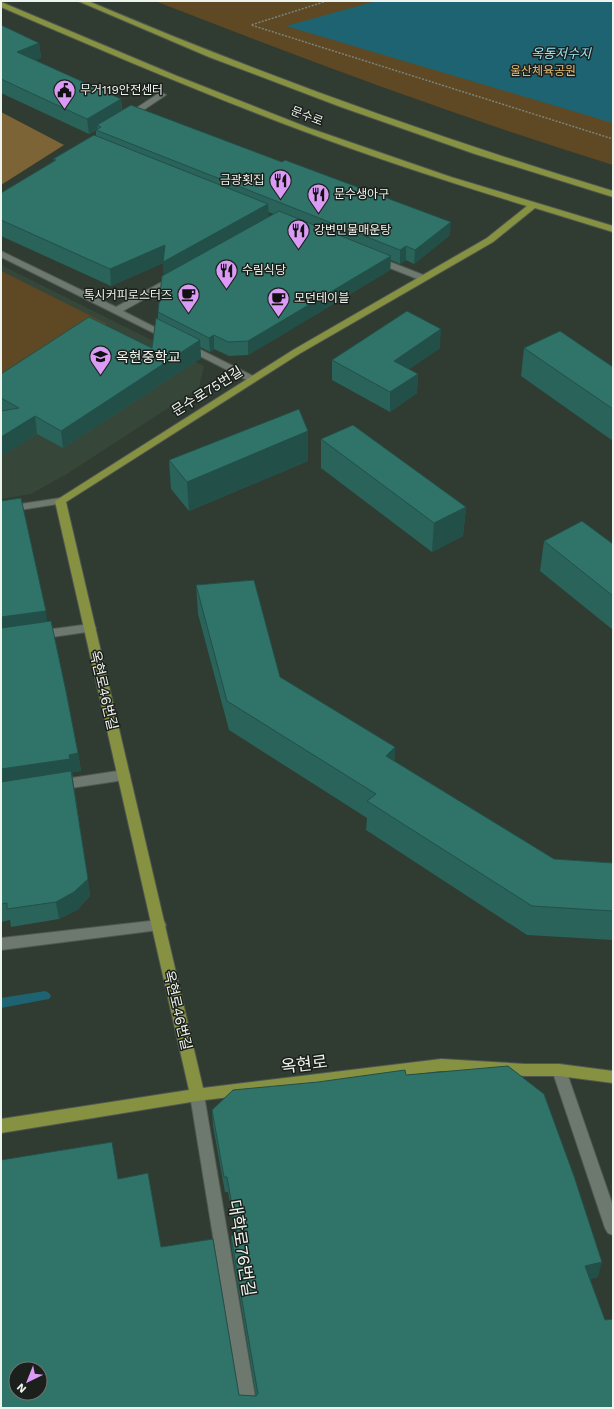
<svg xmlns="http://www.w3.org/2000/svg" width="614" height="1409" viewBox="0 0 614 1409" font-family="'Work Sans','Noto Sans KR',sans-serif">
  <style>
    .built { fill: #364638 }
    .green { fill: #5e4924 }
    .forest { fill: #7d6436 }
    .water { fill: #1d6371 }
    .lines { fill: none; stroke-linecap: round; stroke-linejoin: round }
    .stream { fill: #1d6371; fill-rule: evenodd }
    .minor-casing { stroke: #4f5850; stroke-width: 2 }
    .major-casing { stroke: #4f5850; stroke-width: 2 }
    .path { stroke: #7b847b; stroke-width: 1.5; stroke-dasharray: 2 1.5; stroke-linecap: butt }
    .minor { fill: #6d786e; fill-rule: evenodd }
    .major { fill: #879142; fill-rule: evenodd }
    .wall { fill: #296359; fill-rule: evenodd }
    .shaded-wall { fill: #225049 }
    .building { fill: #307368; stroke: #225049; fill-rule: evenodd }
    .labels { text-anchor: middle; dominant-baseline: central; stroke-width: 3; stroke-linejoin: round; paint-order: stroke }
    .far-park-label { font-size: 12px; fill: #e3ba73; stroke: #1c201c }
    .far-poi-label { font-size: 12px; fill: #edf3ed; stroke: #1c201c; text-anchor: start }
    .far-street-label { font-size: 12px; fill: #edf3ed; stroke: #1c201c }
    .far-water-label { font-size: 13px; font-style: italic; fill: #97e5f7; stroke: #1c201c }
    .poi-label { font-size: 14px; fill: #edf3ed; stroke: #1c201c; text-anchor: start }
    .street-label { font-size: 14px; fill: #edf3ed; stroke: #1c201c }
    .near-street-label { font-size: 17px; fill: #edf3ed; stroke: #1c201c }
  </style>
  <rect width="100%" height="100%" fill="#303b31"/>
  <!-- built -->
  <polygon class="built" points="1,265 204,366 199,388 67,474 31,494 1,499"/>
  <!-- green -->
  <g class="green">
    <path d="M 155,1 L 613,1 L 613,165 C 458,117 306,60 155,1 Z"/>
    <polygon points="1,271 107,324 1,391"/>
  </g>
  <!-- forest -->
  <polygon class="forest" points="1,112 64,145 1,185"/>
  <!-- water -->
  <polygon class="water" points="376,1 613,1 613,123 286,26"/>
  <g class="lines">
    <!-- stream -->
    <polygon class="stream" points="45,991 49,993 51,996 49,999 1,1008 1,998"/>
    <defs>
      <g id="minor">
        <polygon points="159,93 162,93 166,95 130,119 124,119 123,117"/>
        <polygon points="1,251 116,307 171,277 177,277 179,279 177,281 123,311 174,337 169,340 166,339 1,257"/>
        <polygon points="375,256 426,276 428,278 423,281 420,280 372,261 370,259"/>
        <polygon points="187,343 255,377 257,379 255,381 249,381 184,348 182,346 184,344"/>
        <polygon points="60,498 64,499 65,501 64,503 1,513 1,507"/>
        <polygon points="90,624 94,625 96,628 94,631 38,639 34,638 32,635 34,632 38,631"/>
        <polygon points="124,770 128,772 130,775 128,778 124,780 58,790 54,788 52,785 54,782 58,780"/>
        <polygon points="159,920 164,921 166,925 164,929 159,930 1,950 1,938"/>
        <polygon points="559,1064 564,1066 566,1070 613,1206 613,1235 608,1233 605,1228 552,1070 554,1066"/>
        <polygon points="197,1089 202,1090 204,1095 257,1408 241,1408 190,1095 192,1090"/>
      </g>
      <g id="major">
        <path d="M 78,1 L 88,1 C 260,74 434,137 613,191 L 613,197 L 475,154 L 341,107 L 209,57 Z"/>
        <path d="M 1,2 L 177,76 L 309,128 L 451,177 L 613,226 L 613,232 L 535,208 L 493,242 L 299,354 L 66,502 L 203,1088 L 441,1059 L 525,1064 L 559,1064 L 613,1071 L 613,1083 L 559,1076 L 525,1076 L 441,1071 L 197,1101 L 1,1133 L 1,1119 L 189,1090 L 55,501 L 293,350 L 487,238 L 527,206 C 452,183 377,159 303,131 C 201,93 101,50 1,7 Z"/>
      </g>
    </defs>
    <!-- minor casing -->
    <use href="#minor" class="minor-casing"/>
    <!-- major casing -->
    <use href="#major" class="major-casing"/>
    <!-- path -->
    <polyline class="path" points="327,1 251,25 613,139"/>
    <!-- minor -->
    <use href="#minor" class="minor"/>
    <!-- major -->
    <use href="#major" class="major"/>
  </g>
  <!-- wall -->
  <g class="wall">
    <path d="M 1,25 L 39,43 L 41,58 L 35,60 L 121,99 L 122,110 L 450,235 L 414,264 L 406,260 L 400,264 L 391,260 L 390,270 L 248,355 L 229,356 L 214,349 L 210,352 L 200,347 L 201,358 L 63,448 L 37,434 L 1,456 L 1,374 L 152,348 L 158,319 L 158,312 L 164,275 L 163,263 L 111,286 L 1,236 L 1,193 L 54,161 L 53,159 L 96,136 L 96,130 L 98,129 L 89,134 L 1,93 ZM 268,212 L 274,214 L 268,217 Z"/>
    <polygon points="440,348 409,369 418,374 417,393 390,412 332,380 332,360"/>
    <polygon points="524,348 613,367 613,441 521,376"/>
    <polygon points="321,439 466,507 463,536 432,552 321,468"/>
    <polygon points="169,460 308,461 189,511 171,489"/>
    <polygon points="1,501 47,622 78,753 81,771 72,772 90,896 77,910 59,919 11,927 10,920 1,922"/>
    <polygon points="544,541 613,544 613,630 540,571"/>
    <polygon points="196,585 280,677 395,747 394,761 554,859 613,863 613,940 527,935 366,830 367,818 229,730 198,614"/>
    <polygon points="406,1075 598,1277 590,1279 605,1320 613,1408 1,1408 118,1179 161,1247 239,1395 256,1396 232,1250 231,1236 236,1235 228,1192 225,1192 213,1126 212,1110"/>
  </g>
  <!-- shaded-wall -->
  <g class="shaded-wall">
    <polygon points="39,43 41,58 19,67 17,52"/>
    <polygon points="121,99 122,114 97,125 98,128 89,134 87,119"/>
    <polygon points="268,204 269,220 164,278 163,263 111,286 110,269 165,245"/>
    <polygon points="451,222 450,235 414,264 415,250"/>
    <polygon points="406,246 406,260 400,264 400,250"/>
    <polygon points="391,256 390,270 248,355 248,341"/>
    <polygon points="441,329 440,348 393,380 394,361"/>
    <polygon points="214,335 214,349 210,352 209,338"/>
    <polygon points="200,340 201,358 63,448 61,431"/>
    <polygon points="418,374 417,393 390,412 390,392"/>
    <polygon points="35,416 37,434 1,456 1,437"/>
    <polygon points="308,431 308,461 189,511 187,482"/>
    <polygon points="466,507 463,536 432,552 434,523"/>
    <polygon points="46,611 48,629 1,635 1,617"/>
    <polygon points="395,747 394,777 386,756"/>
    <polygon points="78,753 81,771 1,787 1,769"/>
    <polygon points="88,879 90,896 77,910 59,919 56,902"/>
    <polygon points="602,1262 598,1277 581,1281 585,1266"/>
  </g>
  <!-- building -->
  <g class="building">
    <polygon points="1,25 39,43 17,52 121,99 87,119 1,79"/>
    <polygon points="131,105 282,162 285,160 451,222 415,250 406,246 400,250 96,130 101,127 97,125"/>
    <polygon points="94,135 268,204 163,262 165,245 110,269 1,220 1,193 56,160 53,159"/>
    <polygon points="279,211 391,256 248,341 228,342 214,335 209,338 158,312 162,276"/>
    <polygon points="407,311 441,329 394,361 418,374 390,392 332,360"/>
    <polygon points="89,317 152,348 156,318 200,340 61,431 35,416 1,437 1,411 19,408 1,398 1,374"/>
    <polygon points="560,331 613,367 613,409 524,348"/>
    <polygon points="299,409 308,431 187,482 169,460"/>
    <polygon points="353,425 466,507 434,523 321,439"/>
    <polygon points="21,498 46,611 1,617 1,501"/>
    <polygon points="582,521 613,544 613,596 544,541"/>
    <polygon points="254,580 280,677 395,747 386,756 554,859 613,863 613,911 532,906 367,801 376,794 227,701 196,585"/>
    <polygon points="51,621 66,691 78,753 69,755 70,759 1,769 1,628"/>
    <polygon points="71,771 88,879 74,892 56,902 7,909 7,903 1,904 1,782"/>
    <path d="M 508,1066 L 544,1094 L 574,1176 L 602,1262 L 585,1266 L 605,1320 L 613,1319 L 613,1408 L 1,1408 L 1,1160 L 112,1142 L 118,1179 L 148,1173 L 161,1247 L 213,1239 L 239,1395 L 256,1396 L 258,1394 L 231,1236 L 237,1234 L 227,1177 L 224,1177 L 212,1110 L 233,1090 L 318,1082 L 405,1070 L 406,1075 ZM 16,1369 L 40,1369 L 40,1393 L 16,1393 Z"/>
  </g>
  <!-- icons -->
  <defs>
    <symbol id="civic-pin" viewBox="-11 -11 22 30"><path d="M0 17L-7.5 6A9.5 9.5 0 1 1 7.5 6Z" fill="#da9af6" stroke="#1c201c"/><path d="M-.6-6.5H3V-4.5H.6V-3L4-1V1h2V6H-6V1h2V-1L-.6-3ZM-1.2 2.5V6h2.4V2.5Z" fill="#111"/></symbol>
    <symbol id="restaurant-pin" viewBox="-11 -11 22 30"><path d="M0 17L-7.5 6A9.5 9.5 0 1 1 7.5 6Z" fill="#da9af6" stroke="#1c201c"/><path d="M-5-6h1v4h1v-4h1v4h1v-4h1v5L-1.5 .5V6h-2V.5L-5-1ZM5-6V6H3V1.5H1.5Q1.5-4 5-6Z" fill="#111"/></symbol>
    <symbol id="cafe-pin" viewBox="-11 -11 22 30"><path d="M0 17L-7.5 6A9.5 9.5 0 1 1 7.5 6Z" fill="#da9af6" stroke="#1c201c"/><path d="M-5.5-4.5H6V0H3Q3 3.5 0 3.5H-2.5Q-5.5 3.5-5.5 0ZM3-3.2v2h1.7v-2ZM-6 4.5H4V6H-6Z" fill="#111"/></symbol>
    <symbol id="school-pin" viewBox="-11 -11 22 30"><path d="M0 17L-7.5 6A9.5 9.5 0 1 1 7.5 6Z" fill="#da9af6" stroke="#1c201c"/><path d="M0-5L7-2L0 1L-7-2ZM-4 1L0 2.5L4 1V4Q0 6-4 4Z" fill="#111"/></symbol>
  </defs>
  <g fill-rule="evenodd">
    <use href="#civic-pin" x="52" y="78" width="25" height="34"/>
    <use href="#restaurant-pin" x="268" y="168" width="25" height="34"/>
    <use href="#restaurant-pin" x="306" y="182" width="25" height="34"/>
    <use href="#restaurant-pin" x="286" y="218" width="25" height="34"/>
    <use href="#restaurant-pin" x="214" y="258" width="25" height="34"/>
    <use href="#cafe-pin" x="176" y="282" width="25" height="34"/>
    <use href="#cafe-pin" x="266" y="286" width="25" height="34"/>
    <use href="#school-pin" x="88" y="344" width="25" height="34"/>
  </g>
  <g class="labels">
    <!-- far-park labels -->
    <g class="far-park-label">
      <text x="543" y="71">울산체육공원</text>
    </g>
    <!-- far-poi labels -->
    <g class="far-poi-label">
      <text x="80" y="90">무거119안전센터</text>
      <text x="264" y="180" text-anchor="end">금광횟집</text>
      <text x="334" y="194">문수생아구</text>
      <text x="314" y="230">강변민물매운탕</text>
      <text x="242" y="270">수림식당</text>
      <text x="172" y="295" text-anchor="end">톡시커피로스터즈</text>
      <text x="294" y="298">모던테이블</text>
    </g>
    <!-- far-street labels -->
    <g class="far-street-label">
      <text transform="translate(307 116) rotate(21)">문수로</text>
    </g>
    <!-- far-water labels -->
    <g class="far-water-label">
      <text x="561" y="53">옥동저수지</text>
    </g>
    <!-- poi labels -->
    <g class="poi-label">
      <text x="116" y="357">옥현중학교</text>
    </g>
    <!-- street labels -->
    <g class="street-label">
      <text transform="translate(207 391) rotate(-32)">문수로75번길</text>
      <text transform="translate(104 690) rotate(77)">옥현로46번길</text>
      <text transform="translate(178 1010) rotate(77)">옥현로46번길</text>
    </g>
    <!-- near-street labels -->
    <g class="near-street-label">
      <text transform="translate(304 1064) rotate(-7)">옥현로</text>
      <text transform="translate(242 1248) rotate(81)">대학로76번길</text>
    </g>
  </g>
  <!-- border -->
  <rect width="614" height="1409" fill="none" stroke="#edf3ed" stroke-width="4"/>
  <!-- north arrow -->
  <g transform="translate(28 1381) rotate(223)"><circle r="19" fill="#1c201c" stroke="#707470"/>
  <path d="M0-3L7 15L0 10L-7 15Z" fill="#da9af6"/>
  <text y="-6" font-size="11" font-weight="bold" text-anchor="middle" fill="#edf3ed">N</text>
  </g>
</svg>
